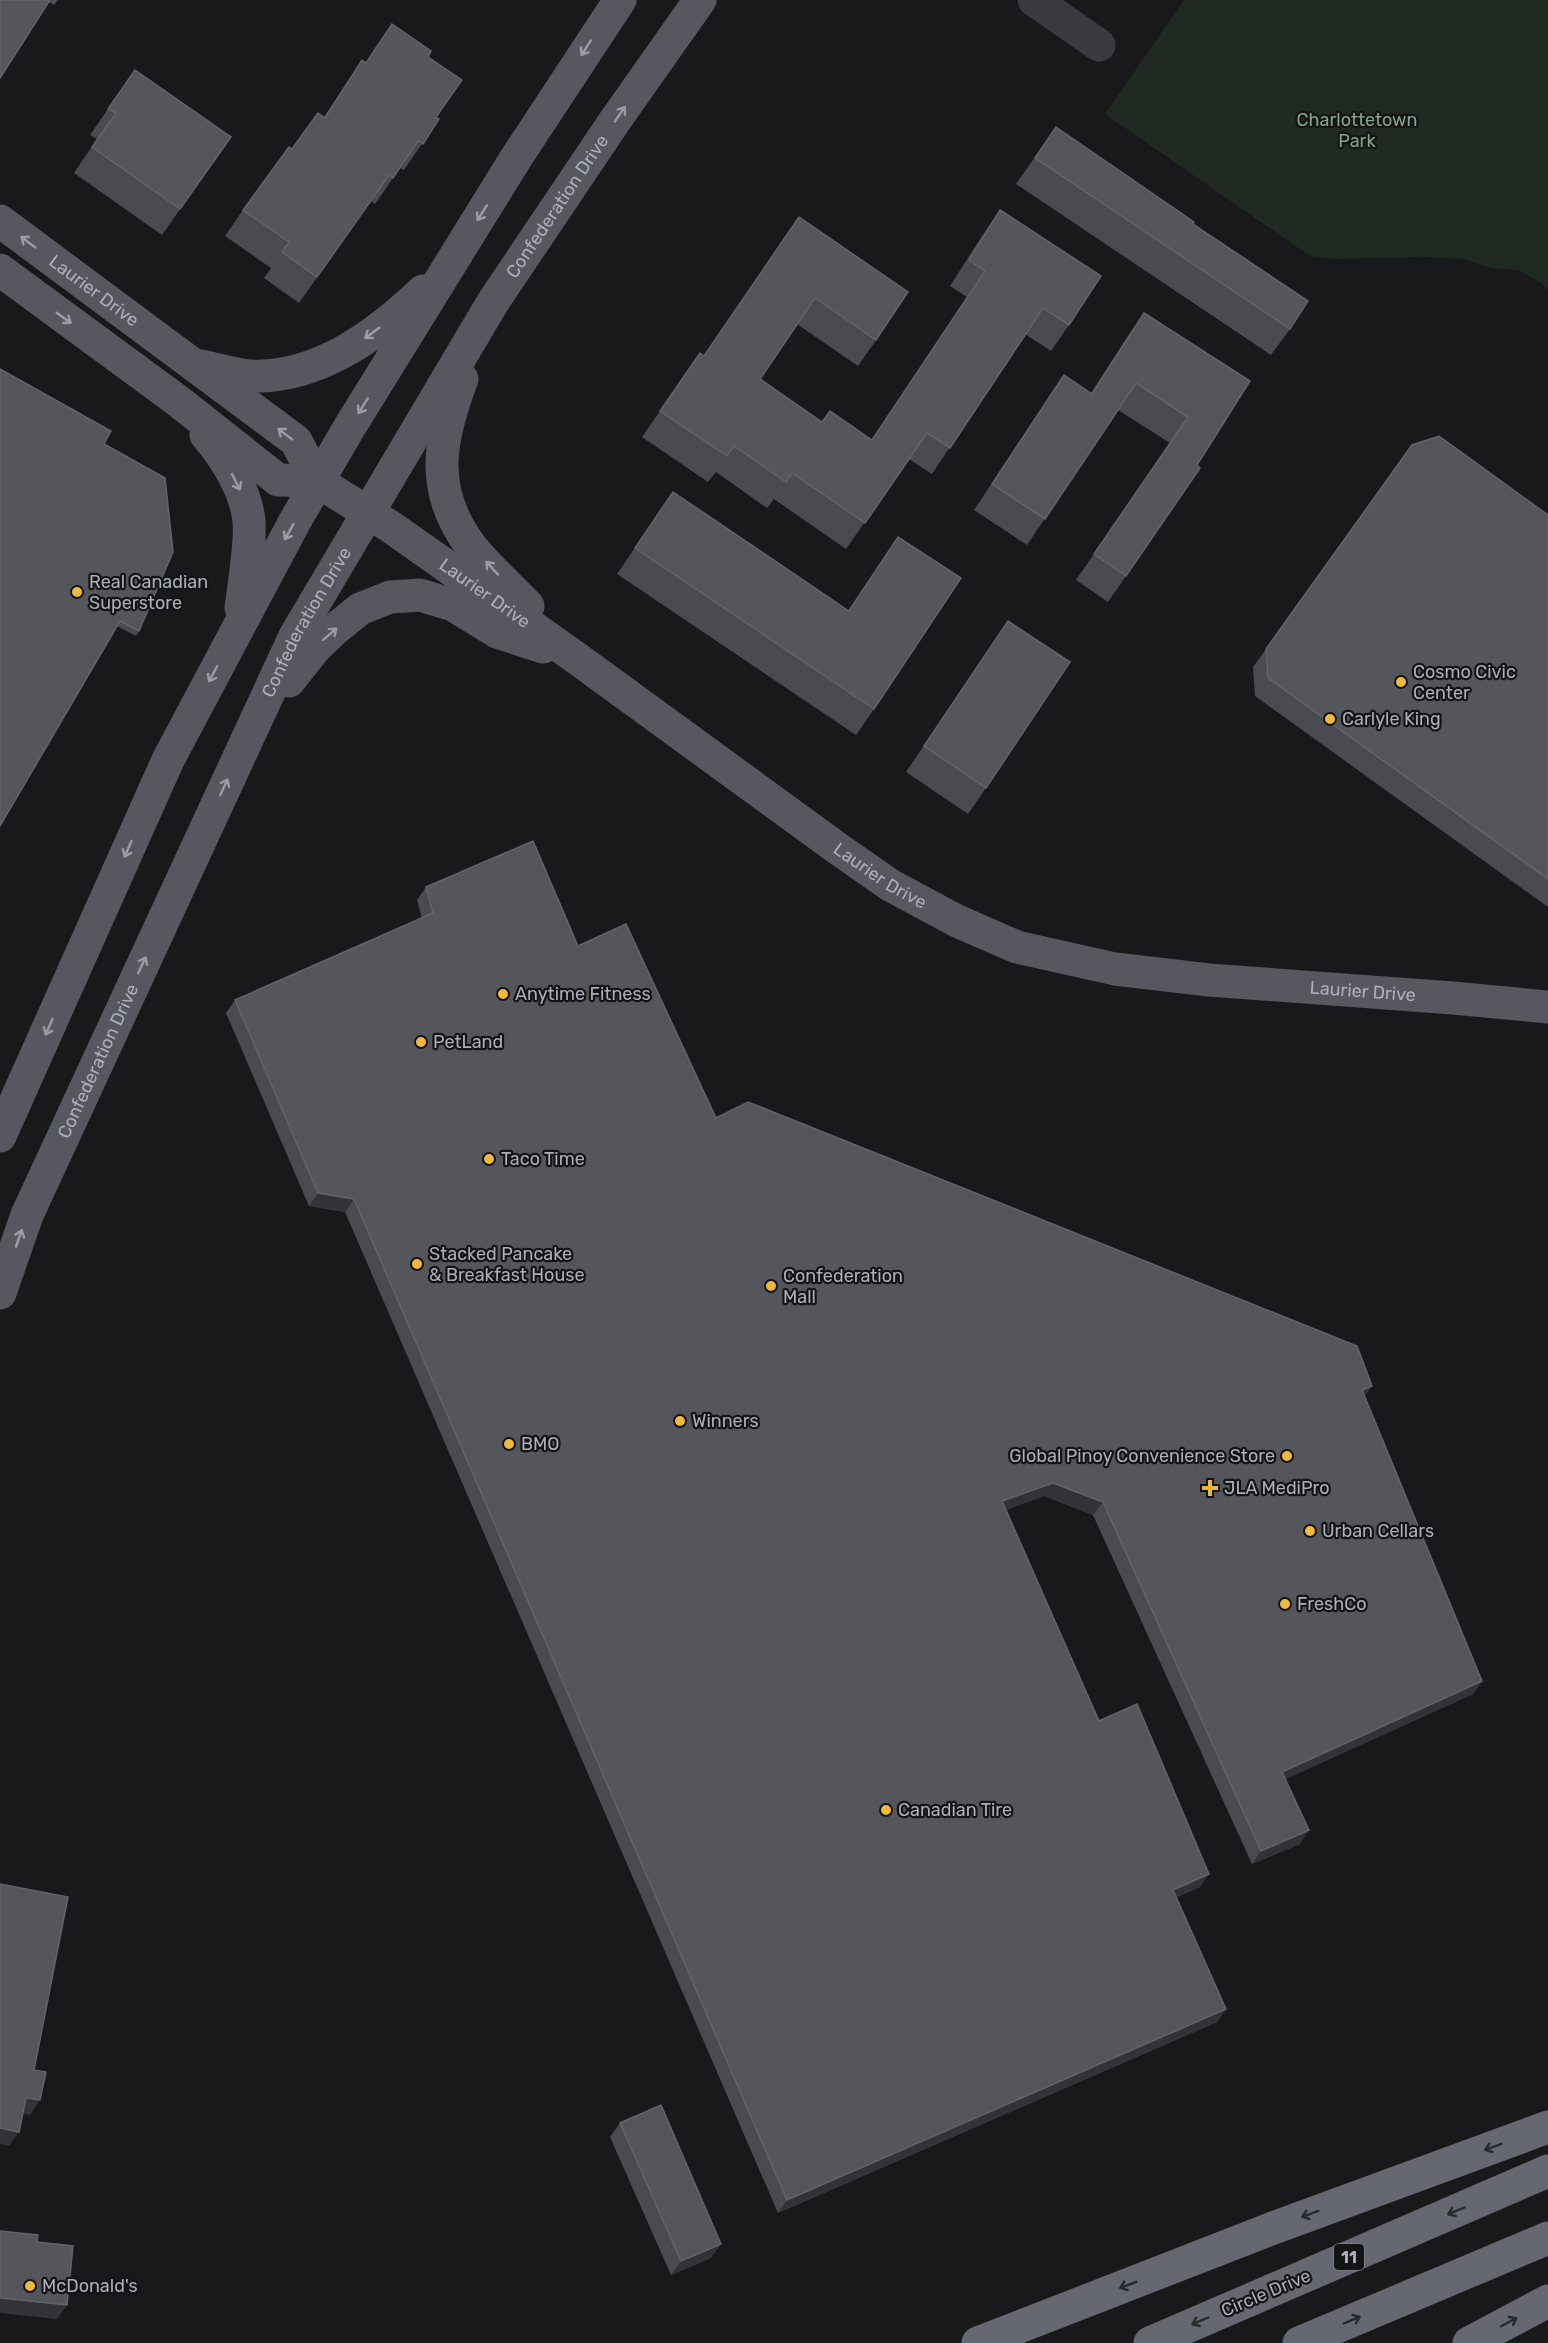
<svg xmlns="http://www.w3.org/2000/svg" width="1548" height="2343" viewBox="0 0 1548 2343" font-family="Rubik,sans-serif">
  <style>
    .park { fill: #202922 }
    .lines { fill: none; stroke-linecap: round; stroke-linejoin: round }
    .minor { stroke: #3a3a40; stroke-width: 33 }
    .major { stroke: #56575f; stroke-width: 33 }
    .highway { stroke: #666871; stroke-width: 33 }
    .wall { fill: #4a4b50 }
    .shaded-wall { fill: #323336 }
    .building { fill: #55565b; stroke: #62646a; stroke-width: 1.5 }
    .oneway { stroke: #9a9da8 }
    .oneway2 { stroke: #28292d }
    .poi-dot { fill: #efb93c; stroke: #141416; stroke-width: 2 }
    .labels { text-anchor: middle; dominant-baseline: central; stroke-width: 4.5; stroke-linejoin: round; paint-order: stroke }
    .shield { fill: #141416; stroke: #7e8089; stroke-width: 1.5 }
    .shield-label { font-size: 16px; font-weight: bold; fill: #abafba }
    .park-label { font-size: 18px; fill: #83a586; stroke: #141416 }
    .street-label { font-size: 18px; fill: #abafba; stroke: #141416 }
    .poi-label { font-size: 18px; fill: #abafba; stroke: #141416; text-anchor: start }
  </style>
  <rect width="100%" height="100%" fill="#19191b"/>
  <!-- park -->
  <polygon class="park" points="1184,0 1548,0 1548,290 1541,283 1518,270 1491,268 1465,259 1422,257 1335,259 1310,256 1105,114"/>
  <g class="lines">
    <!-- minor -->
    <polyline class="minor" points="1034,0 1099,45"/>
    <!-- major -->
    <g class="major">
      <path id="s1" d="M 0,221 L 296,441 L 317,481 L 391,527 L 575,657 L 837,848 L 890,885 L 957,921 L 1017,947 L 1115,969 L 1209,980 L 1453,998 L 1548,1007"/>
      <polyline points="0,270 178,401 278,480 317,481"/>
      <path d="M 201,366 C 217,369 234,375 250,376 C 317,379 377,335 423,291"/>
      <path d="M 462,379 C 439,440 429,489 470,545 C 487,567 509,586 528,606"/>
      <path d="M 206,435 C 225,457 246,490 249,521 C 251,544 244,584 241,608"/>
      <polyline points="289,681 315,648 334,630 360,609 390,597 420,595 453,605 497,632 543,647"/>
      <polyline points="0,1136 168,760 295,521 349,428 516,158 620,0"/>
      <path id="s2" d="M 0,1293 L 27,1215 L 295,636 L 493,302 L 614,122 L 700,0"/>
    </g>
    <!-- highway -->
    <g class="highway">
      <polyline points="978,2343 1276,2227 1548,2127"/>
      <polyline points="1150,2343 1548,2171"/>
      <polyline points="1299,2343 1548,2238"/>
      <polyline points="1469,2343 1548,2301"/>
    </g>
  </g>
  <!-- wall -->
  <g class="wall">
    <polygon points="0,0 58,0 54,5 49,2"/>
    <polygon points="428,57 436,117 439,119 404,170 400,168 375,204 371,201 299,303 264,278 271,268 225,236 243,210 292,149 324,117 362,60 365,62"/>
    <polygon points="135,70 231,137 162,235 74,173 97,139 90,135"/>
    <polygon points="1056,127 1290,329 1271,355 1016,184"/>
    <polygon points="1000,210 1069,325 1051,351 1025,334 932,474 909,459 846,549 774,499 767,508 716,472 708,482 642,437 700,353 704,356 781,243 876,340 858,366 797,324 760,379 822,422 872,440 967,297 950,286 982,236"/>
    <polygon points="1144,313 1250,381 1126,576 1108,602 1076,580 1170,443 1118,410 1027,545 974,510 1064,375 1091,393 1126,339"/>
    <polygon points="104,444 139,631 136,636 117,626"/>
    <polygon points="673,492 848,611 898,537 874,709 856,735 617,574"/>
    <polygon points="1548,515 1548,907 1255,696 1253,667 1266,649"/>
    <polygon points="1008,621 986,788 968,814 906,772"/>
    <polygon points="426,887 578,946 716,1118 1364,1396 1482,1681 1473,1694 1285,1779 1300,1844 1252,1864 1093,1515 1044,1496 1006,1510 1099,1721 1200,1887 1176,1897 1226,2009 1217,2022 778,2213 345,1212 309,1206 226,1013 235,1000 422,918 417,900"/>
    <polygon points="620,2123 711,2258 671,2275 610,2137"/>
  </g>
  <!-- shaded-wall -->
  <g class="shaded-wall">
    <polygon points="318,1193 354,1199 345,1212 309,1206"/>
    <polygon points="1372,1386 1363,1399 1362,1390"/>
    <polygon points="1053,1483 1103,1502 1093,1515 1044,1496 993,1514 1002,1501"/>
    <polygon points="1482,1681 1473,1694 1273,1785 1282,1772"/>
    <polygon points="1309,1830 1300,1844 1252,1864 1261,1851"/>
    <polygon points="1209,1874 1200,1887 1164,1903 1173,1890"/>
    <polygon points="1226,2009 1217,2022 778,2213 787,2200"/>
    <polygon points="26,2098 40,2100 30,2115 16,2112"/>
    <polygon points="0,2128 19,2132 9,2146 0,2144"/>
    <polygon points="721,2244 711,2258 671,2275 681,2261"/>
    <polygon points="0,2298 67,2305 57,2319 0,2313"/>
  </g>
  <!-- building -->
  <g class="building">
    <polygon points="0,0 50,0 0,78"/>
    <polygon points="392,24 431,51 428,57 462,80 436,117 439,119 423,144 418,141 393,178 389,175 317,277 282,252 289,242 243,210 289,147 292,149 318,113 325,118 362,60 366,63"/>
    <polygon points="135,70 231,137 180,209 92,147 116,113 108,109"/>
    <polygon points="1056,127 1194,222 1193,224 1308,301 1290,329 1035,158"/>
    <polygon points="1000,210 1101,276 1069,325 1043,308 950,448 927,433 865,523 792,473 786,482 734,446 727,456 660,411 700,353 704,356 799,217 908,292 876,340 815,298 760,379 822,422 830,411 872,440 985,271 969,260"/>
    <polygon points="1144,313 1250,381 1197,465 1200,468 1126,576 1094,554 1188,417 1136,383 1045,519 992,484 1064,375 1092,394"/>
    <polygon points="0,369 111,431 104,444 165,478 173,552 139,631 120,621 0,826"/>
    <polygon points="1439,436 1548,515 1548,879 1268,678 1266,649 1412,445"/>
    <polygon points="673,492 849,611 898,537 961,578 874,709 635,548"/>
    <polygon points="1008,621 1070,662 986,788 924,746"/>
    <polygon points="533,841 578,946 626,924 716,1118 748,1102 1357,1346 1372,1386 1362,1390 1482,1681 1282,1772 1309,1830 1261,1851 1103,1502 1053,1483 1002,1501 1099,1721 1137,1704 1209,1874 1173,1890 1226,2009 787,2200 354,1199 318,1193 235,1000 433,913 426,887"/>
    <polygon points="0,1884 68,1897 34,2070 46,2072 40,2100 26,2098 19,2132 0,2128"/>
    <polygon points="661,2105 721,2244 681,2261 620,2123"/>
    <polygon points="0,2231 38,2235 37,2242 73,2246 67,2305 0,2298"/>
  </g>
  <!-- one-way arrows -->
  <defs><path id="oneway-shaft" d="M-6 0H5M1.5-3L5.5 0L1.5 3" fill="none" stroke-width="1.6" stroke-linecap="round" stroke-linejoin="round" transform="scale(1.5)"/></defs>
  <g class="oneway">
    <use href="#oneway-shaft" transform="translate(586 48) rotate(123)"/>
    <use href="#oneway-shaft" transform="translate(620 114) rotate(-55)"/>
    <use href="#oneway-shaft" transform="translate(482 213) rotate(122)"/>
    <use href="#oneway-shaft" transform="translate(28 242) rotate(-143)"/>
    <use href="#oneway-shaft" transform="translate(64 318) rotate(36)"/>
    <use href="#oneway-shaft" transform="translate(372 333) rotate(144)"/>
    <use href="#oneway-shaft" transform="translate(363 406) rotate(122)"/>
    <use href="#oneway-shaft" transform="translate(285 434) rotate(-143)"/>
    <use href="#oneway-shaft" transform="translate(236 482) rotate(63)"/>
    <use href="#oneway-shaft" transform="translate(289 532) rotate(119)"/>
    <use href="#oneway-shaft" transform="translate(492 568) rotate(-133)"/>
    <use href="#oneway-shaft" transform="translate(330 634) rotate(-41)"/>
    <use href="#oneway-shaft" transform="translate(213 674) rotate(118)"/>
    <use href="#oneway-shaft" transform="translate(224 787) rotate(-65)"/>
    <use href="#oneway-shaft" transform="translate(128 849) rotate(114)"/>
    <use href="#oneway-shaft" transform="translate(142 965) rotate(-65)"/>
    <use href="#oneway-shaft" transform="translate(49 1027) rotate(114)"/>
    <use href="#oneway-shaft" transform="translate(19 1238) rotate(-71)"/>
  </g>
  <g class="oneway2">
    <use href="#oneway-shaft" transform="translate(1493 2147) rotate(160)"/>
    <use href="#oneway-shaft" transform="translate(1456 2211) rotate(157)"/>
    <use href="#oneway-shaft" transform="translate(1310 2214) rotate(160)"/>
    <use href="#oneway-shaft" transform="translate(1128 2285) rotate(159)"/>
    <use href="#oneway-shaft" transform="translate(1352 2320) rotate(-23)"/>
    <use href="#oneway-shaft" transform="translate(1200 2321) rotate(157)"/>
    <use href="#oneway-shaft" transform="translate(1509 2322) rotate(-28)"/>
  </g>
  <!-- markers -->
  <g class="poi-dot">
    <circle cx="77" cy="592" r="6"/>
    <circle cx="1401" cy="682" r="6"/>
    <circle cx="1330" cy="719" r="6"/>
    <circle cx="503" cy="994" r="6"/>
    <circle cx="421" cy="1042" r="6"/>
    <circle cx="489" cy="1159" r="6"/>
    <circle cx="417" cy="1264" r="6"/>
    <circle cx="771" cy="1286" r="6"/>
    <circle cx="680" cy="1421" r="6"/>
    <circle cx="509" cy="1444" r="6"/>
    <circle cx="1287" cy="1456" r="6"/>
    <path d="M1207 1479h6v6h6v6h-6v6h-6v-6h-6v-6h6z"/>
    <circle cx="1310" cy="1531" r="6"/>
    <circle cx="1285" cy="1604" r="6"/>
    <circle cx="886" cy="1810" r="6"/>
    <circle cx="30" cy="2286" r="6"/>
  </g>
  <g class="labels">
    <!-- shield labels -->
    <rect class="shield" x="1334" y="2244" width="30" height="26" rx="4.5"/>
    <g class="shield-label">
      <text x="1349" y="2257">11</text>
    </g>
    <!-- park labels -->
    <g class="park-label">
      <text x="1357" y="120">Charlottetown<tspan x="1357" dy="21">Park</tspan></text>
    </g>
    <!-- street labels -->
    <g class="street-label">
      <text stroke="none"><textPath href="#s2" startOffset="1224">Confederation Drive</textPath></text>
      <text stroke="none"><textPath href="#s1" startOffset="117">Laurier Drive</textPath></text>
      <text stroke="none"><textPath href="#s1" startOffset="616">Laurier Drive</textPath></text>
      <text stroke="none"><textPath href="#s2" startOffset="738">Confederation Drive</textPath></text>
      <text stroke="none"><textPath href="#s1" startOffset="1102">Laurier Drive</textPath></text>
      <text stroke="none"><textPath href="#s1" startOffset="1606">Laurier Drive</textPath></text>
      <text stroke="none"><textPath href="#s2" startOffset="252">Confederation Drive</textPath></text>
      <text transform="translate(1266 2293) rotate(-23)">Circle Drive</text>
    </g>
    <!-- poi labels -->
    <g class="poi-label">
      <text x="89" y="582">Real Canadian<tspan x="89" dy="21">Superstore</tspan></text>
      <text x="1413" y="672">Cosmo Civic<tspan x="1413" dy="21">Center</tspan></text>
      <text x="1342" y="719">Carlyle King</text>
      <text x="515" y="994">Anytime Fitness</text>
      <text x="433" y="1042">PetLand</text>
      <text x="501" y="1159">Taco Time</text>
      <text x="429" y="1254">Stacked Pancake<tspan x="429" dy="21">&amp; Breakfast House</tspan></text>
      <text x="783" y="1276">Confederation<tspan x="783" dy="21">Mall</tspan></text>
      <text x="692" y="1421">Winners</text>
      <text x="521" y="1444">BMO</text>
      <text x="1275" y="1456" text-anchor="end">Global Pinoy Convenience Store</text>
      <text x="1224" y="1488">JLA MediPro</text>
      <text x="1322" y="1531">Urban Cellars</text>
      <text x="1297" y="1604">FreshCo</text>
      <text x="898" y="1810">Canadian Tire</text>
      <text x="42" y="2286">McDonald's</text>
    </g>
  </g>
</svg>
